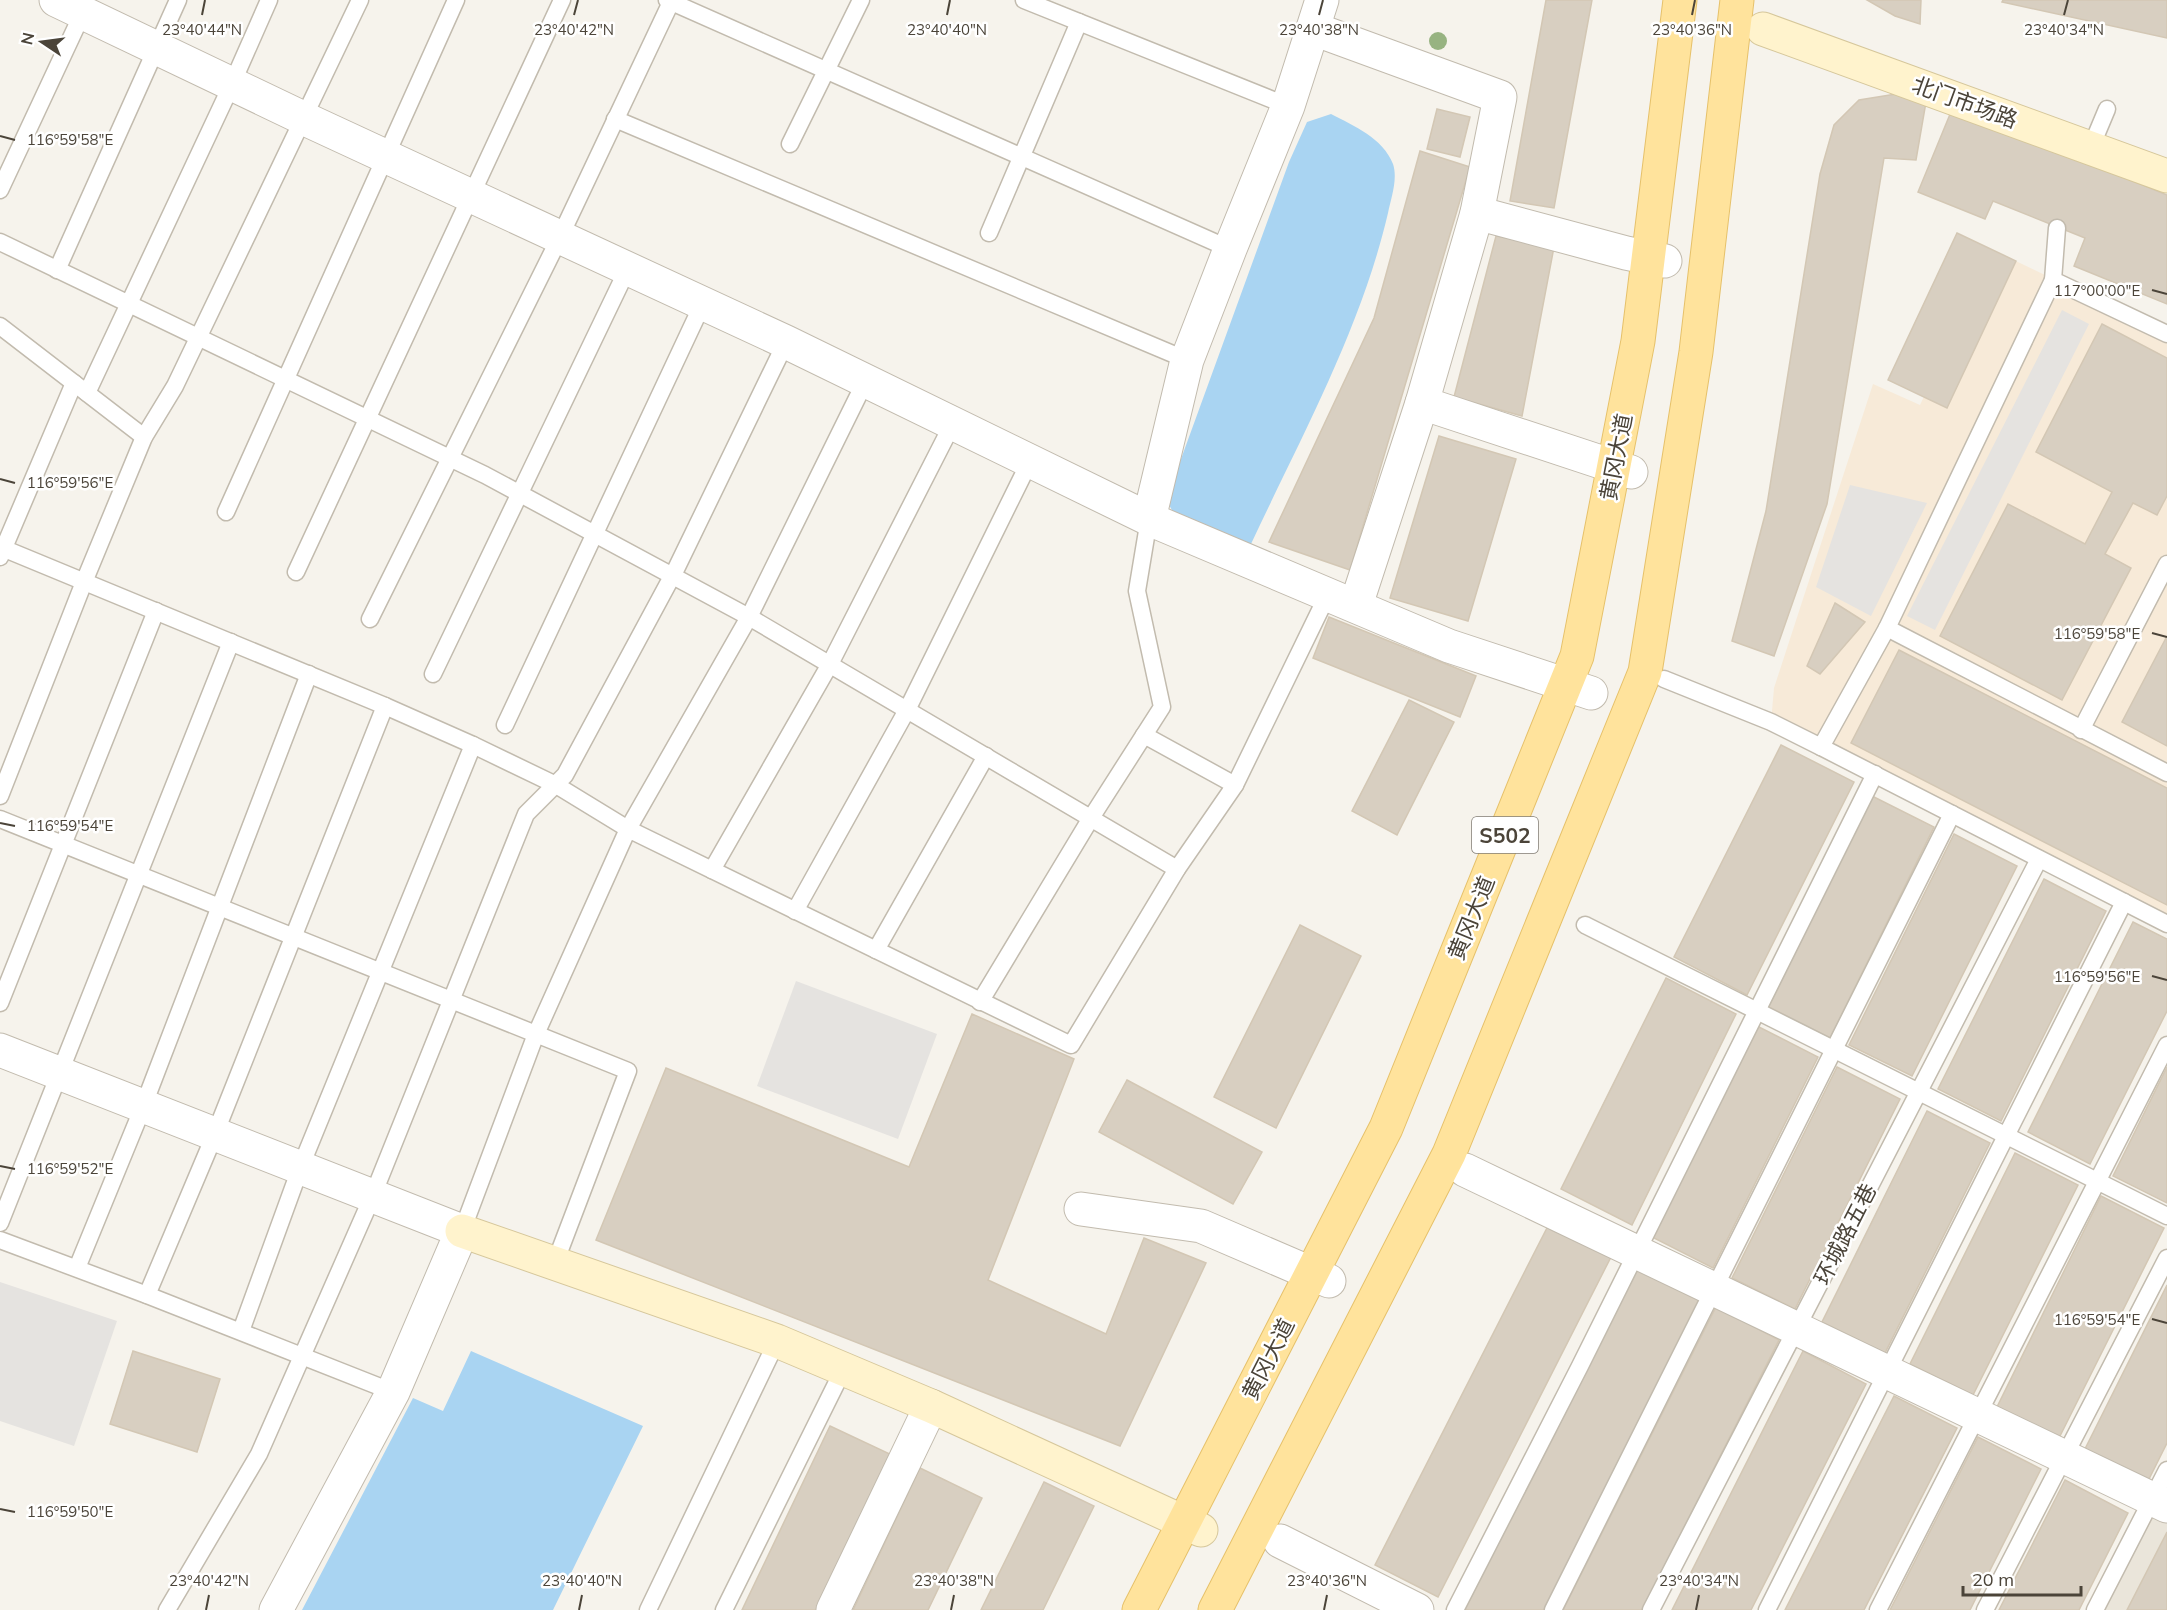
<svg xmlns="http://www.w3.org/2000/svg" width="2167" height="1610" viewBox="0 0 2167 1610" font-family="Mulish,'Noto Sans SC',sans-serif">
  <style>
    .residential { fill: #eae5da }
    .commercial { fill: #f7ead8 }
    .parking { fill: #e5e3e0 }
    .water { fill: #a9d4f2 }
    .building { fill: #d8cfc1; stroke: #d3c7b4; stroke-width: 1.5 }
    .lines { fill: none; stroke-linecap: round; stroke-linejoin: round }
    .lane-casing { stroke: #c2bbae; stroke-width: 19 }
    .street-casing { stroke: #c2bbae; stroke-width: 35 }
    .secondary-casing { stroke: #d6c79b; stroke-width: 35 }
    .primary-casing { stroke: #e6c16a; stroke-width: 35 }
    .lane { stroke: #fff; stroke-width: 16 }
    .street { stroke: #fff; stroke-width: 33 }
    .secondary { stroke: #fff3cd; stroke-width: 33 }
    .primary { stroke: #ffe39c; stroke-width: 33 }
    .tree { fill: #97b381 }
    .ticks { fill: none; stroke: #4b4439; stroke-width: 2 }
    .labels { text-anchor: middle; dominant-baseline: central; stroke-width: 5; stroke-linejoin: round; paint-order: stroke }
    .shield { fill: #fff; stroke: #817c74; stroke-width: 1.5 }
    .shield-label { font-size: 21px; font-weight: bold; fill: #4b4439 }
    .street-label { font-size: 22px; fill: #4b4439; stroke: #fff }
    .ticks-label { font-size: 15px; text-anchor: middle; fill: #4b4439; stroke: #fff; stroke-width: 5; stroke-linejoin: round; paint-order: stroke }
  </style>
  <rect width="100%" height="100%" fill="#f6f3ec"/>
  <!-- residential -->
  <polygon class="residential" points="2152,1499 2167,1506 2167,1610 2095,1610"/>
  <!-- commercial -->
  <polygon class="commercial" points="1993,250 2167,334 2167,924 1771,722 1774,688 1873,384 1920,405"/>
  <!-- parking -->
  <g class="parking">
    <polygon points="2062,310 2089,324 1935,630 1907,616"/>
    <polygon points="1850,485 1927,503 1871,616 1816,587"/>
    <polygon points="796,981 937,1034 898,1139 757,1086"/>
    <polygon points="0,1282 117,1321 74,1446 0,1421"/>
  </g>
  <!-- water -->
  <g class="water">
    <path d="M 1331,114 C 1354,126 1383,138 1393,164 C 1398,179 1391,198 1388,213 C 1361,329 1301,437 1251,544 L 1178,521 L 1168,503 L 1177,470 L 1289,162 L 1307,122 Z"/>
    <polygon points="471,1351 643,1426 553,1610 302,1610 413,1398 443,1411"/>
  </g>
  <!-- building -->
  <g class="building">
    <polygon points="1546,0 1592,0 1554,208 1510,201"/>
    <polygon points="1867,0 1921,0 1920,24 1895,16"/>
    <polygon points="2003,0 2167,0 2167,38 2002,2"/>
    <polygon points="1896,94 1926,102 1916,160 1884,158 1827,504 1774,656 1732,641 1766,511 1820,174 1834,125 1859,100"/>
    <polygon points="1953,107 2167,195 2167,304 2074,266 2085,238 1993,201 1985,219 1918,192"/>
    <polygon points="1437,109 1470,117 1460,157 1427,149"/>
    <polygon points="1420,151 1470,167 1350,570 1269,542 1374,318"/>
    <polygon points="1957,233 2016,261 1947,408 1888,380"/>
    <polygon points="1496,236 1554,247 1522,416 1454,397"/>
    <polygon points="2102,324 2167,358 2167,496 2157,515 2133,503 2105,554 2131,568 2062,700 1940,636 2008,504 2085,544 2112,492 2036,452"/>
    <polygon points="1439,436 1516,459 1468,621 1390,598"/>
    <polygon points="1835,603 1865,622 1820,674 1807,666"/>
    <polygon points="1329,617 1476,676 1460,717 1313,658"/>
    <polygon points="2167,636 2167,746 2122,722"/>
    <polygon points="1899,650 2167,788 2167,905 1851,743"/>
    <polygon points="1409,700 1454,722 1397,835 1352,811"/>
    <polygon points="1781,745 1854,782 1747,995 1674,957"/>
    <polygon points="1872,796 1934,827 1830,1038 1767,1006"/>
    <polygon points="1954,834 2017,866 1912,1076 1849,1045"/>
    <polygon points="2044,879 2106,911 2001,1121 1938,1089"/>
    <polygon points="2133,922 2167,939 2167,1011 2090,1164 2028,1132"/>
    <polygon points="1300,925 1361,956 1276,1128 1214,1097"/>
    <polygon points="1666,978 1736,1014 1632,1225 1561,1189"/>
    <polygon points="972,1014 1074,1059 988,1280 1106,1334 1144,1238 1206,1263 1120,1446 596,1240 666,1068 909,1167"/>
    <polygon points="1755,1025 1818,1057 1713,1268 1650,1236"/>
    <polygon points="1837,1067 1900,1099 1795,1309 1732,1278"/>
    <polygon points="2167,1067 2167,1203 2113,1176"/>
    <polygon points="1127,1080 1262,1152 1233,1204 1099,1132"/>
    <polygon points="1927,1111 1990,1143 1885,1353 1822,1322"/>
    <polygon points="2015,1153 2078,1185 1973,1395 1910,1364"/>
    <polygon points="2101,1196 2164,1228 2059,1438 1997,1407"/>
    <polygon points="1549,1224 1611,1257 1438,1597 1375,1565"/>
    <polygon points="1638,1268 1701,1300 1544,1610 1468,1610 1465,1609"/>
    <polygon points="2167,1285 2167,1443 2147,1483 2084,1451"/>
    <polygon points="1716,1307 1779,1340 1642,1610 1563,1610"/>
    <polygon points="133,1351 220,1379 197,1452 110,1424"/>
    <polygon points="1803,1351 1866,1384 1751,1610 1672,1610"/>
    <polygon points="1894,1396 1957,1428 1864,1610 1785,1610"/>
    <polygon points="830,1426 892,1455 818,1610 742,1610"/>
    <polygon points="1978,1437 2041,1469 1970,1610 1890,1610"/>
    <polygon points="920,1468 982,1498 928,1610 853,1610"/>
    <polygon points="2065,1480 2128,1513 2079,1610 1999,1610"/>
    <polygon points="1044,1482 1094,1506 1043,1610 981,1610"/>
    <polygon points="2167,1532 2167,1610 2127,1610"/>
  </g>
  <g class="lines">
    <defs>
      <g id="lane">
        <polyline points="667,0 1230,249"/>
        <polyline points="1024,0 1288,106"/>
        <polyline points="615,119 1187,360"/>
        <polyline points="790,144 861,0"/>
        <polyline points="2089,152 2107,109"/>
        <polyline points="0,190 85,8"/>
        <polyline points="2057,228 2053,280 2167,334"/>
        <polyline points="989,233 1079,22"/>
        <polyline points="0,242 485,475 749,617 1177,869"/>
        <polyline points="57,270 178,0"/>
        <polyline points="0,326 144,437"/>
        <polyline points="87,393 232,84 269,0"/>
        <polyline points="226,512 456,0"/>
        <polyline points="0,547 385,706 473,745 556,785 628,829 1071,1045 1177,869 1235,785 1328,594"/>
        <polyline points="0,557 74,383"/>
        <polyline points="296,572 562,0"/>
        <polyline points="370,619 560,237 672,0"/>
        <polyline points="1887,628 2167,773"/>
        <polyline points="433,674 628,268"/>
        <polyline points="1664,679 1771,722 1821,747 1887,628 2053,280"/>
        <polyline points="505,725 703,303"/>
        <polyline points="2081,730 2167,564"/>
        <polyline points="1144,735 1235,785"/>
        <polyline points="1821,747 2167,924"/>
        <polyline points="0,796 84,582 144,437 175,386 360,0"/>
        <polyline points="0,819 628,1071 555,1263"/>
        <polyline points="712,870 830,664 953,423"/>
        <polyline points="795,911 907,710 1030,461"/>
        <polyline points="1585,925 2167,1216"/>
        <polyline points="876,950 986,756"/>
        <polyline points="980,1002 1091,818 1162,707 1137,591 1149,519"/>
        <polyline points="0,1003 156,611"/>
        <polyline points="0,1223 231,642"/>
        <polyline points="462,1231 536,1034 628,829 749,617 866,380"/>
        <polyline points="0,1240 147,1295 393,1392"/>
        <polyline points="77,1268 143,1107 309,674"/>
        <polyline points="147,1295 215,1134 385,706"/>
        <polyline points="241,1331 301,1166 473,745"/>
        <polyline points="167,1610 259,1454 373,1195 526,814 565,775 676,569 786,342"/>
        <polyline points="648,1610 777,1341"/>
        <polyline points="724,1610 843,1370"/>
        <polyline points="1455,1610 1580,1366 1875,774"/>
        <polyline points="1553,1610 1952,814"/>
        <polyline points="1651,1610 2039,859"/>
        <polyline points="1767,1610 2124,902"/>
        <polyline points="1878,1610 2167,1045"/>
        <polyline points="1985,1610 2167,1258"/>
        <polyline points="2095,1610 2167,1470"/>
      </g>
      <g id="street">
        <polyline points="56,0 305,119 786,342 1149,519 1449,646 1591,693"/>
        <polyline points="1314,29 1500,97 1477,213"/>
        <polyline points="1422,403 1631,472"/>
        <polyline points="1149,519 1187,360 1230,249 1288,106 1322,0"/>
        <polyline points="1356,605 1422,403 1477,213 1626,253 1665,261"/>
        <polyline points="0,1050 462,1231 393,1392 276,1610"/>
        <polyline points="1465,1170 2167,1506"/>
        <polyline points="1081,1209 1201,1226 1329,1281"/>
        <polyline points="1280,1541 1417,1610"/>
        <polyline points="833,1610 931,1406"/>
      </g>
      <g id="secondary">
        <polyline points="1763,29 2167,176"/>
        <polyline points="462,1231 777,1341 931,1406 1201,1530"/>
      </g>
      <g id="primary">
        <polyline points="1139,1610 1386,1128 1577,656 1638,341 1680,0"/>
        <polyline points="1215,1610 1449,1154 1645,672 1696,352 1737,0"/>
      </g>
    </defs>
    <!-- lane casing -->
    <use href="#lane" class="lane-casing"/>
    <!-- street casing -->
    <use href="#street" class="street-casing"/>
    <!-- secondary casing -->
    <use href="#secondary" class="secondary-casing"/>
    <!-- primary casing -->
    <use href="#primary" class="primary-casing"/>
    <!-- lane -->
    <use href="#lane" class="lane"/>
    <!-- street -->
    <use href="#street" class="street"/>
    <!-- secondary -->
    <use href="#secondary" class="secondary"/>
    <!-- primary -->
    <use href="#primary" class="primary"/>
  </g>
  <!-- trees -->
  <circle class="tree" cx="1438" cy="41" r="9"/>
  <!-- ticks -->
  <path class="ticks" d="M 202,15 L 205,0M 574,15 L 578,0M 947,15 L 950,0M 1319,15 L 1323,0M 1692,15 L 1695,0M 2064,15 L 2068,0M 0,136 L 15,140M 2152,290 L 2167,294M 0,479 L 15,483M 2152,633 L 2167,637M 0,823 L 15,826M 2152,976 L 2167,980M 0,1166 L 15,1169M 2152,1319 L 2167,1323M 0,1509 L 15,1512M 206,1610 L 209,1595M 579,1610 L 582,1595M 951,1610 L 954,1595M 1324,1610 L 1327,1595M 1696,1610 L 1699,1595"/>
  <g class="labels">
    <!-- shield labels -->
    <rect class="shield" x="1472" y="817" width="66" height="36" rx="4.5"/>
    <g class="shield-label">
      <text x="1505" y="835">S502</text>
    </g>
    <!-- street labels -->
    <g class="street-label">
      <text transform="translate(1965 102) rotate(20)">北门市场路</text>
      <text transform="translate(1616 457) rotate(-79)">黄冈大道</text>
      <text transform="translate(1471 918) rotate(-68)">黄冈大道</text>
      <text transform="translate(1845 1234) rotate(-63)">环城路五巷</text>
      <text transform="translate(1268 1359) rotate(-63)">黄冈大道</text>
    </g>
  </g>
  <g class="ticks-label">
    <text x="202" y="35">23°40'44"N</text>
    <text x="574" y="35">23°40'42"N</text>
    <text x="947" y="35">23°40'40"N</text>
    <text x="1319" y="35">23°40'38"N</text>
    <text x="1692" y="35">23°40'36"N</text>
    <text x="2064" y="35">23°40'34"N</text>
    <text x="70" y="145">116°59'58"E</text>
    <text x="2097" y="296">117°00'00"E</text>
    <text x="70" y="488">116°59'56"E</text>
    <text x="2097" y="639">116°59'58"E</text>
    <text x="70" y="831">116°59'54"E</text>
    <text x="2097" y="982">116°59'56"E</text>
    <text x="70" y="1174">116°59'52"E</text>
    <text x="2097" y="1325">116°59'54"E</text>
    <text x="70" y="1517">116°59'50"E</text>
    <text x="209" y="1586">23°40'42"N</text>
    <text x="582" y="1586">23°40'40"N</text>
    <text x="954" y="1586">23°40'38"N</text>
    <text x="1327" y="1586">23°40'36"N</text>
    <text x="1699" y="1586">23°40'34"N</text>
  </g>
  <!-- north arrow -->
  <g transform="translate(42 42) rotate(283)" stroke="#ffffff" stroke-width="4.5" paint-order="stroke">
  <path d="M0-4.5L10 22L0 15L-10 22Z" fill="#4b4439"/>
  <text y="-9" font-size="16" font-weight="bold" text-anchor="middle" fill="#4b4439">N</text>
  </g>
  <!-- scale -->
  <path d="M1963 1586v9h118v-9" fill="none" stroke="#4b4439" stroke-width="3"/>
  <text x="1972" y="1586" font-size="18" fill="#4b4439" stroke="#ffffff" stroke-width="4.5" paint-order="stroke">20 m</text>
</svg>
